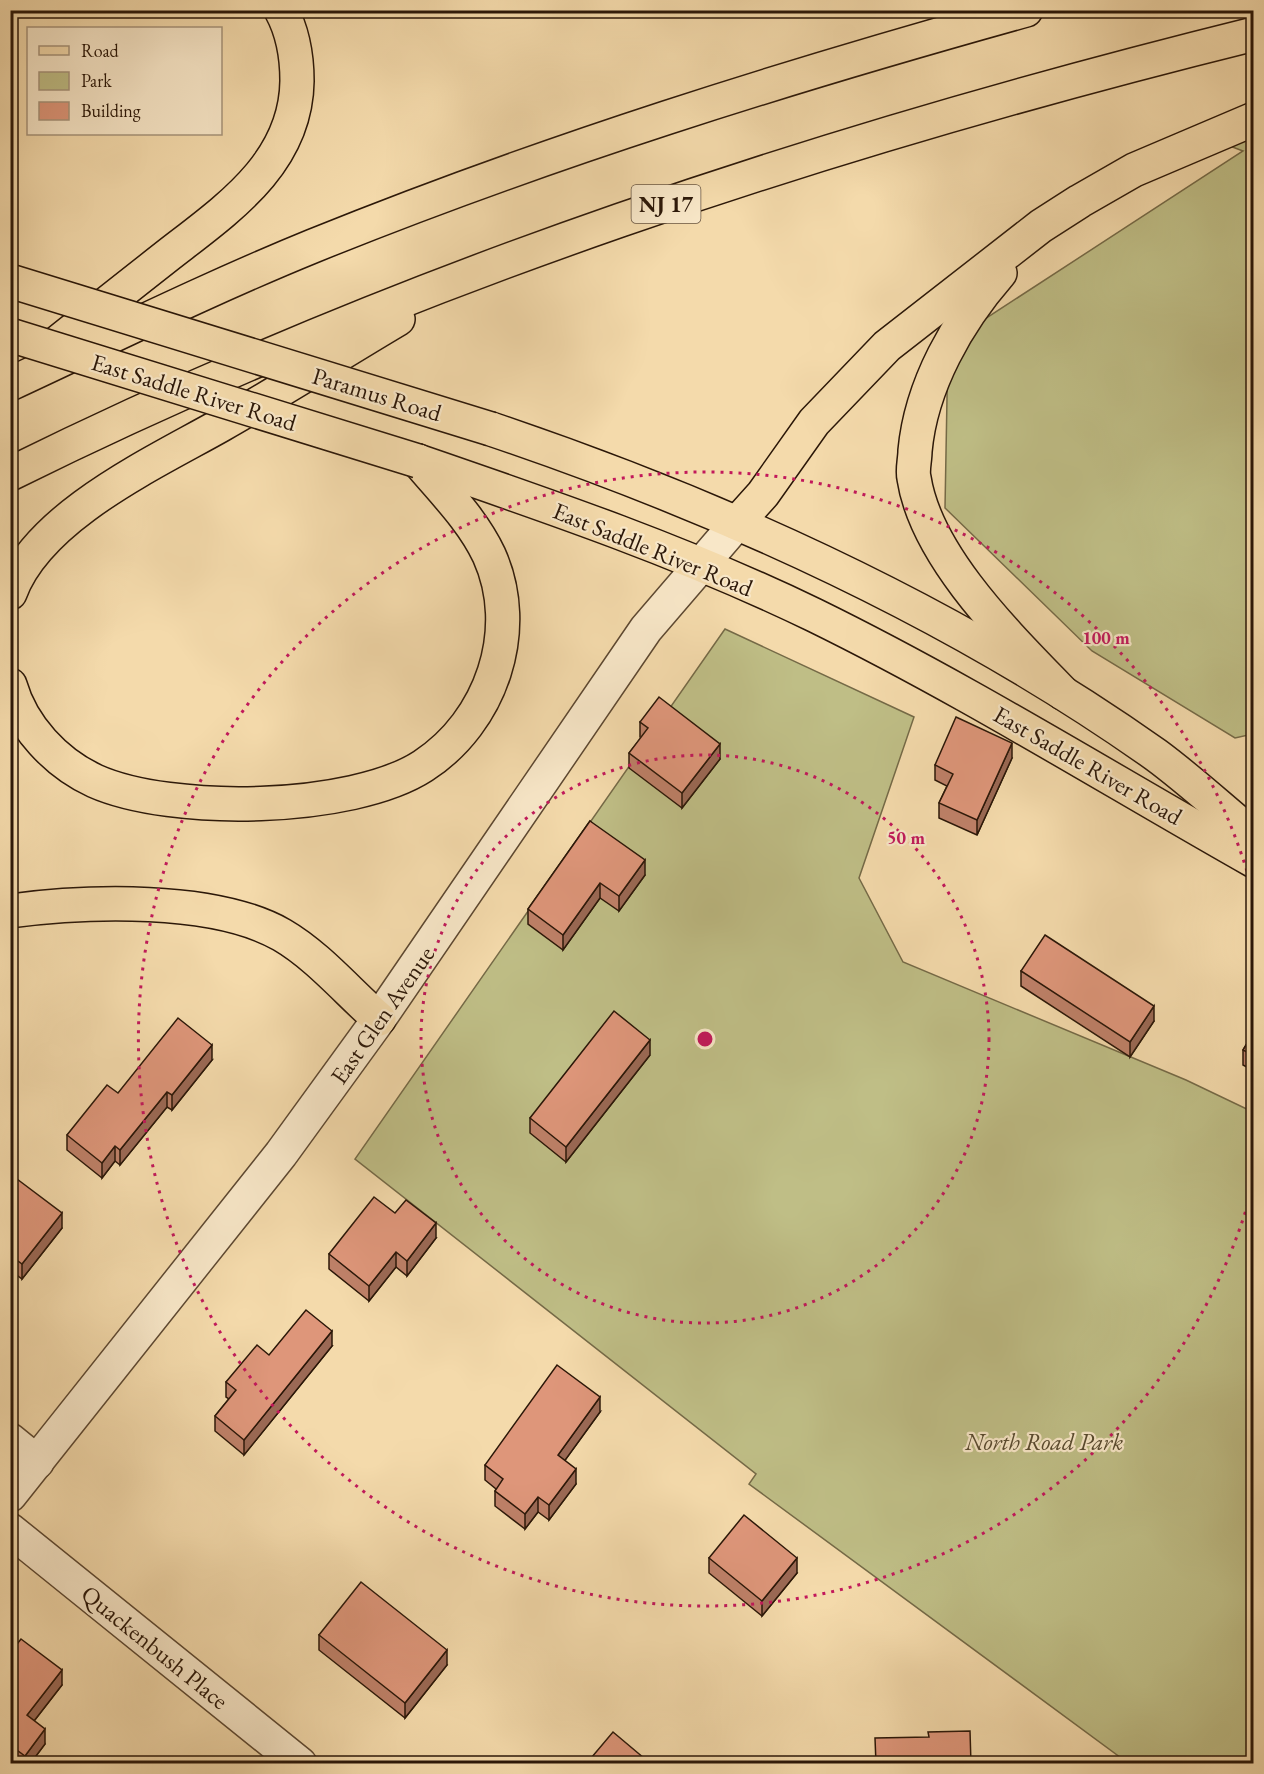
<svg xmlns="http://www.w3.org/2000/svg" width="1264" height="1774" viewBox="0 0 1264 1774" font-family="'EB Garamond',serif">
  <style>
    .green { fill: #bfbe86; stroke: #756a47; stroke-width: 1.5 }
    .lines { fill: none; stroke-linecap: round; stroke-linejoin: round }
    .minor-casing { stroke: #5d4831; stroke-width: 36 }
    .major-casing { stroke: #2b1708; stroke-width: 36 }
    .highway-casing { stroke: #2b1708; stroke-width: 36 }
    .minor { stroke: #f8e7c8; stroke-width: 33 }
    .major { stroke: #f4daab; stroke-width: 33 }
    .highway { stroke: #f4daab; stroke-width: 33 }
    .major-bridge-casing { stroke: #2b1708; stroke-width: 36; stroke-linecap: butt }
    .major-bridge { stroke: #f4daab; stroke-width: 33 }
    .wall { fill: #bf8169; stroke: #2b1708; stroke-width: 1.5 }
    .shaded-wall { fill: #9b6955; stroke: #2b1708; stroke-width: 1.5 }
    .building { fill: #de967a; stroke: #2b1708; stroke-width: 1.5 }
    .ring { fill: none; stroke: #c2185b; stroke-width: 3; stroke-dasharray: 3 6 }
    .labels { text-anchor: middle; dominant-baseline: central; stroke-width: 4.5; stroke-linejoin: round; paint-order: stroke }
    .shield { fill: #f8e7c8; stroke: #685542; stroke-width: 1.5 }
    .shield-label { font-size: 22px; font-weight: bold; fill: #2b1708 }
    .street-label { font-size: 24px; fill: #2b1708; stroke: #f8e7c8 }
    .park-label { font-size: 24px; font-style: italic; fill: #57492e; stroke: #f8e7c8 }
    .centre { fill: #c2185b; stroke: #f8e7c8; stroke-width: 3 }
    .ring-label { font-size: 18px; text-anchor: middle; font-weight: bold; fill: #c2185b; stroke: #f8e7c8; stroke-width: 4.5; stroke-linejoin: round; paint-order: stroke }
  </style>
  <rect width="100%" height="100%" fill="#f4daab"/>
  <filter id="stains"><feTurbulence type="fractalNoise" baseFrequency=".00333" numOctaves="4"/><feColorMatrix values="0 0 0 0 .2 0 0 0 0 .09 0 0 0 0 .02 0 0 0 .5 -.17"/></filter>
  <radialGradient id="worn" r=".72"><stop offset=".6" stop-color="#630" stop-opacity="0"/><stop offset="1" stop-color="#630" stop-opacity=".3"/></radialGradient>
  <!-- green -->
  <g class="green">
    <polygon points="1253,134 1253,734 1235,738 1092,651 945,508 948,343 1243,151 1219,142"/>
    <polygon points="725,629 914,717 859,878 903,962 1186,1080 1253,1112 1253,1763 1128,1763 749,1484 756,1474 355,1159"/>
  </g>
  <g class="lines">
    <defs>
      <g id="minor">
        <polyline points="10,1440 37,1462"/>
        <polyline points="10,1495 281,1154 379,1019 646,629 737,523"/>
        <polyline points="10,1530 300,1764"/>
      </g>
      <g id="major">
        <path d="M 491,429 C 725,508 954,612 1156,755 C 1190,780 1221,809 1254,836"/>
        <path d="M 418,461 C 552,507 686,553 814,615 C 965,689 1107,778 1254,861"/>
      </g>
      <g id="highway">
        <path d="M 1000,273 C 958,321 921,385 915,451 C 915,460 912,470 914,478 C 926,557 1010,638 1063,693"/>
        <path d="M 42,355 C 83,322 125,289 167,256 C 226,210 296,164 297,81 C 297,56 293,32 281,10"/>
        <path d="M 10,384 C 111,337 210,288 313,246 C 545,152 785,77 1026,10"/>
        <path d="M 10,474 C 406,278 826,140 1254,34"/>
        <polyline points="737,523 763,494 814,422 887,346 1041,226 1080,201 1134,170 1254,119"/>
        <path d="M 10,593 C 38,516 154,463 221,425 C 281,391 339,354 398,319"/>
        <path d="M 10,685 C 22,727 56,763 95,781 C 171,815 352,812 423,766 C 491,722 523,630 489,555 C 472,519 443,491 418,461"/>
        <path d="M 10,911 C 86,901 214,896 282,935 C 318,956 348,992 379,1019"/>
      </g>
    </defs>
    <!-- minor casing -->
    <use href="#minor" class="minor-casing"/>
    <!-- major casing -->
    <use href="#major" class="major-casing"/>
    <!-- highway casing -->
    <use href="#highway" class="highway-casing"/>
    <!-- minor -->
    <use href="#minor" class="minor"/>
    <!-- major -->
    <use href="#major" class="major"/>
    <!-- highway -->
    <use href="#highway" class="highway"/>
    <defs>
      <g id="major-bridge">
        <polyline points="10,281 491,429"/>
        <polyline points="10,335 418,461"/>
      </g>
    </defs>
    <!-- major-bridge casing -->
    <use href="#major-bridge" class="major-bridge-casing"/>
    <!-- major-bridge -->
    <use href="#major-bridge" class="major-bridge"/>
  </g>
  <!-- wall -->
  <g class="wall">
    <polygon points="640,722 720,759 682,808 629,768 629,753 641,738 640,737"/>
    <polygon points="1012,758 977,835 939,818 939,803 947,786 935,780 935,765"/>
    <polygon points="590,821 645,875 619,911 600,898 563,950 528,924 528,909"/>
    <polygon points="1021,971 1154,1021 1130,1057 1021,986"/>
    <polygon points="1254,1032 1254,1071 1243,1065 1243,1050"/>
    <polygon points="650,1055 566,1162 530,1133 530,1118"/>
    <polygon points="212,1060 172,1110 167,1107 120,1165 115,1161 102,1178 67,1150 67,1135 118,1093"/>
    <polygon points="10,1179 62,1228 22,1279 10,1270"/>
    <polygon points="436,1238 407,1276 396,1267 369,1301 329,1269 329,1254"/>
    <polygon points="332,1346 244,1455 215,1431 215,1416 229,1399 226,1397 226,1382 269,1355"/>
    <polygon points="600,1412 565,1460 576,1484 549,1520 538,1512 525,1529 495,1506 495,1491 496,1489 485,1480 485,1465"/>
    <polygon points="709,1558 797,1573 762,1616 709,1573"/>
    <polygon points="319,1635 447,1665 405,1718 319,1650"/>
    <polygon points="10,1653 62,1685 34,1721 45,1744 30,1764 15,1764 10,1760"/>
  </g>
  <!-- shaded-wall -->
  <g class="shaded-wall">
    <polygon points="1012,743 1012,758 977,835 977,820"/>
    <polygon points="720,744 720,759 682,808 682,793"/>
    <polygon points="645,860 645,875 619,911 619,896"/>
    <polygon points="600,883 600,898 563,950 563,935"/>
    <polygon points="1154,1006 1154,1021 1130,1057 1130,1042"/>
    <polygon points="650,1040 650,1055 566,1162 566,1147"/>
    <polygon points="212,1045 212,1060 172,1110 172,1095"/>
    <polygon points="167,1092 167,1107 120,1165 120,1150"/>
    <polygon points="115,1146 115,1161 102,1178 102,1163"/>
    <polygon points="62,1213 62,1228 22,1279 22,1264"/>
    <polygon points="436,1223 436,1238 407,1276 407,1261"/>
    <polygon points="396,1252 396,1267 369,1301 369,1286"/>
    <polygon points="332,1331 332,1346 244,1455 244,1440"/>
    <polygon points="600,1397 600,1412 558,1470 558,1455"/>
    <polygon points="576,1469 576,1484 549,1520 549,1505"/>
    <polygon points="538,1497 538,1512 525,1529 525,1514"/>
    <polygon points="797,1558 797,1573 762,1616 762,1601"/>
    <polygon points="447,1650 447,1665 405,1718 405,1703"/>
    <polygon points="62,1670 62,1685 27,1730 27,1715"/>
    <polygon points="45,1729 45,1744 30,1764 25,1764 25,1756"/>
  </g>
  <!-- building -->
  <g class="building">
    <polygon points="659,697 720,744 682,793 629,753 648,728 640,722"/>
    <polygon points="956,717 1012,743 977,820 939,803 953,774 935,765"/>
    <polygon points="590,821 645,860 619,896 600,883 563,935 528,909"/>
    <polygon points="1045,935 1154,1006 1130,1042 1021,971"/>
    <polygon points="614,1011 650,1040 566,1147 530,1118"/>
    <polygon points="178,1018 212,1045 172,1095 167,1092 120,1150 115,1146 102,1163 67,1135 107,1085 118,1093"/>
    <polygon points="1254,1032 1254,1056 1243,1050"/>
    <polygon points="13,1176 62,1213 22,1264 10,1255 10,1179"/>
    <polygon points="374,1197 395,1213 406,1200 436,1223 407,1261 396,1252 369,1286 329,1254"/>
    <polygon points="306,1310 332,1331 244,1440 215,1416 236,1390 226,1382 257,1345 269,1355"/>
    <polygon points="557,1365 600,1397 558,1455 576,1469 549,1505 538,1497 525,1514 495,1491 503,1479 485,1465"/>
    <polygon points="744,1515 797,1558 762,1601 709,1558"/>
    <polygon points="361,1582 447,1650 405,1703 319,1635"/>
    <polygon points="21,1639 62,1670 27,1715 45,1729 25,1756 10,1745 10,1653"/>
    <polygon points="970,1731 971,1764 876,1764 875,1738 929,1737 928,1732"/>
    <polygon points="613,1732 651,1764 586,1764"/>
    <polygon points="139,1759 145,1764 136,1764"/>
  </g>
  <!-- distance rings -->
  <g class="ring">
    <circle cx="705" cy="1039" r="284"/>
    <path d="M1253 1186A567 567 0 1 1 1253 892"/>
  </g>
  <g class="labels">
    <!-- shield labels -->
    <rect class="shield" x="631.5" y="185" width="69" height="38" rx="4.5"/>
    <g class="shield-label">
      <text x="666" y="204">NJ 17</text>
    </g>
    <!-- street labels -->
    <g class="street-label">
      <text transform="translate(194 392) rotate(17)">East Saddle River Road</text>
      <text transform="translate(377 394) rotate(17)">Paramus Road</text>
      <text transform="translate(653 549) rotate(22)">East Saddle River Road</text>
      <text transform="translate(1088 765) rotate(30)">East Saddle River Road</text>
      <text transform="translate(382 1015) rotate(-55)">East Glen Avenue</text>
      <text transform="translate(155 1647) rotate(39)">Quackenbush Place</text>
    </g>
    <!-- park labels -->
    <g class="park-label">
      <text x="1044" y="1441">North Road Park</text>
    </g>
  </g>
  <circle cx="705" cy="1039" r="9" class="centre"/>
  <g class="ring-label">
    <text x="1106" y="644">100 m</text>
    <text x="906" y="844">50 m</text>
  </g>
  <!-- margin -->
  <rect width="1264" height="1774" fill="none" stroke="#f4daab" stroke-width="36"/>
  <rect x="12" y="12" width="1240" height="1750" fill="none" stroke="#2b1708" stroke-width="3"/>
  <rect x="18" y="18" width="1228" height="1738" fill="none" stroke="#2b1708" stroke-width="1.5"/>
  <!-- legend -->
  <rect x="27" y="27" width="195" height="108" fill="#f8e7c8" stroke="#a6947b" stroke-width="1.5"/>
  <rect x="39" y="46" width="30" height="9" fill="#f4daab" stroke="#a6947b" stroke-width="1.5"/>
  <text x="81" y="57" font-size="18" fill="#2b1708">Road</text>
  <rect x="39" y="72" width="30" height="18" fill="#bfbe86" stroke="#a6947b" stroke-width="1.5"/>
  <text x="81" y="87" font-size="18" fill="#2b1708">Park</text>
  <rect x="39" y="102" width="30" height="18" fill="#de967a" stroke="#a6947b" stroke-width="1.5"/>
  <text x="81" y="117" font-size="18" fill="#2b1708">Building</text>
  <rect width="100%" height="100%" filter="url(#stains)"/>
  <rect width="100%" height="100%" fill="url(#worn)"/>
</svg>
